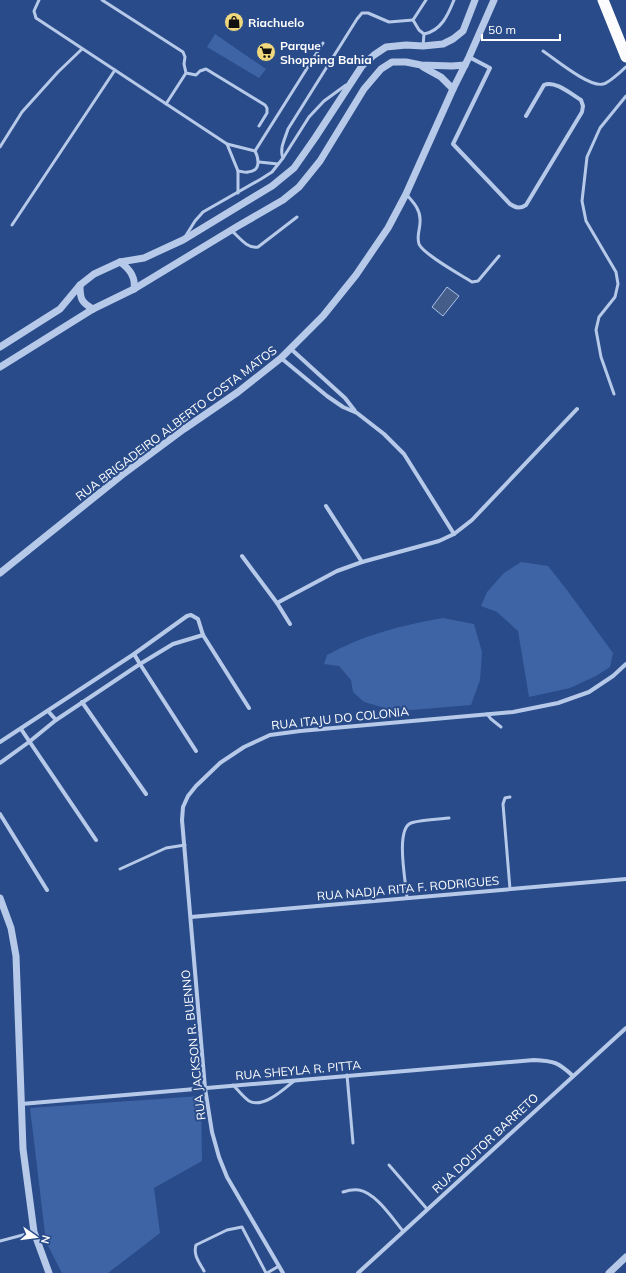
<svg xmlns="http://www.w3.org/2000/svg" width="626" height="1273" viewBox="0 0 626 1273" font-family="Mulish,sans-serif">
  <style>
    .green { fill: #3e64a5 }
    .water { fill: #455d89; stroke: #abc3e9 }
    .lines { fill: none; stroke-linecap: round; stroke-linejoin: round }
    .service { stroke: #b6c9e9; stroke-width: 3 }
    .minor { stroke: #b6c9e9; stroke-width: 4 }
    .tertiary { stroke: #b6c9e9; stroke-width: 7 }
    .trunk { stroke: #fcfcfe; stroke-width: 11 }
    .labels { text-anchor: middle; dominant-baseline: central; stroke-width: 4; stroke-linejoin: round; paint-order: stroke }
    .poi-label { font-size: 12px; font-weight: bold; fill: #fff; stroke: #294b89; text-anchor: start }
    .street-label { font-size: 12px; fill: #fff; stroke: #294b89 }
  </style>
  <rect width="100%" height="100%" fill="#294b89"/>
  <!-- green -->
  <g class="green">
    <polygon points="215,34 266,69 259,78 207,47"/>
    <polygon points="521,562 548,566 567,590 613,653 610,667 596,676 570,688 529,697 518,631 497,612 481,606 487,592 504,573"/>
    <path d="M 443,618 L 474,624 L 482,652 L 480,680 L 471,705 L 411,710 L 385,708 L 364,702 L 353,692 L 351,680 L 339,666 L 324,664 L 327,655 C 363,635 402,625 443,618 Z"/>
    <polygon points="201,1096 202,1161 154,1188 160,1233 108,1273 62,1273 46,1242 30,1108"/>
  </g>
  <!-- water -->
  <polygon class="water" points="447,287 459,296 443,316 432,307"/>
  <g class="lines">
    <!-- service -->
    <g class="service">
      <polyline points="39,0 34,11 36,18 227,144 238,171 238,193"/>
      <polyline points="102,0 183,52 185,57 184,64 186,73 166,104"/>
      <path d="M 413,20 L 419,30 L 424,34 C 441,31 448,15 454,0"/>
      <polyline points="413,20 426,0"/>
      <polyline points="423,46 424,34"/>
      <path d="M 543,51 C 555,59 590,88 603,84 C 609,83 621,71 626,67"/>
      <polyline points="186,73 196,75 200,71 206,69 265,105 267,108 267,113 259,126"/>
      <path d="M 227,144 L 255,151 C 259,159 261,171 248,172 C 245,173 241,171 238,171"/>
      <polyline points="0,147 22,112 58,72 82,49"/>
      <polyline points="255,151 323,43"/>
      <path d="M 283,158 C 279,149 285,139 288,129 L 357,19 L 362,13 L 368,13 L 389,22 L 413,20"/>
      <polyline points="259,162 278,164"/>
      <path d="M 407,195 C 413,202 420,209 420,219 C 421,228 416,235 419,244 C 423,254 461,275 472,282 L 478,281 L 499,256"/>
      <polyline points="12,225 115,70"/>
      <path d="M 231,230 C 239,237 247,249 258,247 L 297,217"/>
      <polyline points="185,237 195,221 203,212 261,179 272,172 283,158 309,117 324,101 346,85"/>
      <polyline points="614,394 601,357 596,330 599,317 615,297 618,284 616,272 586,221 582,201 587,157 600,128 626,96"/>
      <polyline points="487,714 491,719 501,727"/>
      <polyline points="120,869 166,848 185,845"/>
      <polyline points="510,889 503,804 505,798 510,797"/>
      <path d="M 407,898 C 406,883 395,829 411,823 C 419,820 439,819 449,818"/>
      <polyline points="347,1075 353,1143"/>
      <path d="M 233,1085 C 238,1090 243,1097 249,1101 C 263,1109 284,1089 294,1081"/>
      <polyline points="389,1165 427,1209"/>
      <path d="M 343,1192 C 349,1190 354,1189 359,1190 C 376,1193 392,1218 403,1231"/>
      <polyline points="0,1241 34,1232"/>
      <path d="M 204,1271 C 199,1262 193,1255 196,1245 L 227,1230 L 242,1227 L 266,1273"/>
      <polyline points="267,1273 279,1266"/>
    </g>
    <!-- minor -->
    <g class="minor">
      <path d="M 469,57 L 490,68 L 453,144 L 510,204 C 516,208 520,209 526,205 L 582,112 L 583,106 L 581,100 C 571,94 555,80 544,85 L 526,116"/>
      <polyline points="291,349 345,398 355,411"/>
      <polyline points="281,358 327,396 343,407 357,413 384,434 404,454 454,534"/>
      <polyline points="326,506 362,562"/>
      <polyline points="242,556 277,603 290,624"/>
      <polyline points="277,603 337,571 362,562 439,541 454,534 472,520 577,409"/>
      <polyline points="134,654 140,664 196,751"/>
      <polyline points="82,702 146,794"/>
      <polyline points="48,711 56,720"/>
      <polyline points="21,729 96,840"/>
      <polyline points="0,742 134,654 187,616 191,615 198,619 203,635 249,708"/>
      <polyline points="0,763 29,742 56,720 140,664 173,644 203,635"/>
      <polyline points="0,814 47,890"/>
      <polyline points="191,917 626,879"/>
      <path d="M 21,1104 L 534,1060 C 554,1061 558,1062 573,1076"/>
      <polyline points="283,1273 227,1177 219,1157 212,1132 205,1088 182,820 183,807 188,796 196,786 220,763 244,747 270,735 300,731 513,712 558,703 589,692 613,676 626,664"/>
      <polyline points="358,1273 626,1028"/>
    </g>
    <!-- tertiary -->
    <g class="tertiary">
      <polyline points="423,67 441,77 453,89"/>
      <path d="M 120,262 C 130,269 136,277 134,289"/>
      <path d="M 80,285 C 80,299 81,302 93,309"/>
      <polyline points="0,347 60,309 80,285 94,274 120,262 144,258 183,240 272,186 294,168 315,138 362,66 374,55 386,47 406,45 423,46 443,44 453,39 463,31 475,0"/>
      <polyline points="0,367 93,309 134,289 238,226 283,200 299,187 320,161 364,89 381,69 392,62 406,62 421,65 452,66 465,65"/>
      <polyline points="0,573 122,475 184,429 238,392 281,358 323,316 356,275 388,228 406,194 453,89 469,57 494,0"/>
      <polyline points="0,898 11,928 16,956 23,1149 34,1232 49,1273"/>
      <polyline points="609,1273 626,1257"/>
    </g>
    <!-- trunk -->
    <polyline class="trunk" points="603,0 626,57"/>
  </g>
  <!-- icons -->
  <defs>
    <symbol id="shop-disc" viewBox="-11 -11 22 22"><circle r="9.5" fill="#f0d87d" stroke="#294b89"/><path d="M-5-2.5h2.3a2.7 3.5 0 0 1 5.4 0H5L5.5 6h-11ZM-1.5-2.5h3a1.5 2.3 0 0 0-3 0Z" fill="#111"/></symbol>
    <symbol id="supermarket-disc" viewBox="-11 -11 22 22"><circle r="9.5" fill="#f0d87d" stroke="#294b89"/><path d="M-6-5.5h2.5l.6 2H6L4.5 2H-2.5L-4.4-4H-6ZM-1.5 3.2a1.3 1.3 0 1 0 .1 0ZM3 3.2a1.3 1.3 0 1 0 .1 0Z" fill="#111"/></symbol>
  </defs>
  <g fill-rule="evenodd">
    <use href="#shop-disc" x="223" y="11" width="22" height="22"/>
    <use href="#supermarket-disc" x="255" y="41" width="22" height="22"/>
  </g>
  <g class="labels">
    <!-- poi labels -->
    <g class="poi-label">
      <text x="248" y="22">Riachuelo</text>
      <text x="280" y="45">Parque<tspan x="280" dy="14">Shopping Bahia</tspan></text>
    </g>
    <!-- street labels -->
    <g class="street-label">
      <text transform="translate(176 423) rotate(-37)">RUA BRIGADEIRO ALBERTO COSTA MATOS</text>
      <text transform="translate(340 718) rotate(-6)">RUA ITAJU DO COLONIA</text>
      <text transform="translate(408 888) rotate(-5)">RUA NADJA RITA F. RODRIGUES</text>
      <text transform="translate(193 1045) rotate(-96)">RUA JACKSON R. BUENNO</text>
      <text transform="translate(298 1070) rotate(-5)">RUA SHEYLA R. PITTA</text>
      <text transform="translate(485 1143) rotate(-43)">RUA DOUTOR BARRETO</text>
    </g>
  </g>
  <!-- north arrow -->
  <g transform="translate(36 1237) rotate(104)" stroke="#294b89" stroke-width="3" paint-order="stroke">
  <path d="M0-3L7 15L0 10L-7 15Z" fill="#ffffff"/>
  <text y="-6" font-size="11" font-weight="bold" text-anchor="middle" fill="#ffffff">N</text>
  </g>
  <!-- scale -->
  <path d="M482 34v6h78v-6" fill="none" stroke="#ffffff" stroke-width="2"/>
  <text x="488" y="34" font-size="12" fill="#ffffff" stroke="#294b89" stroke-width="3" paint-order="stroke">50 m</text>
</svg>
